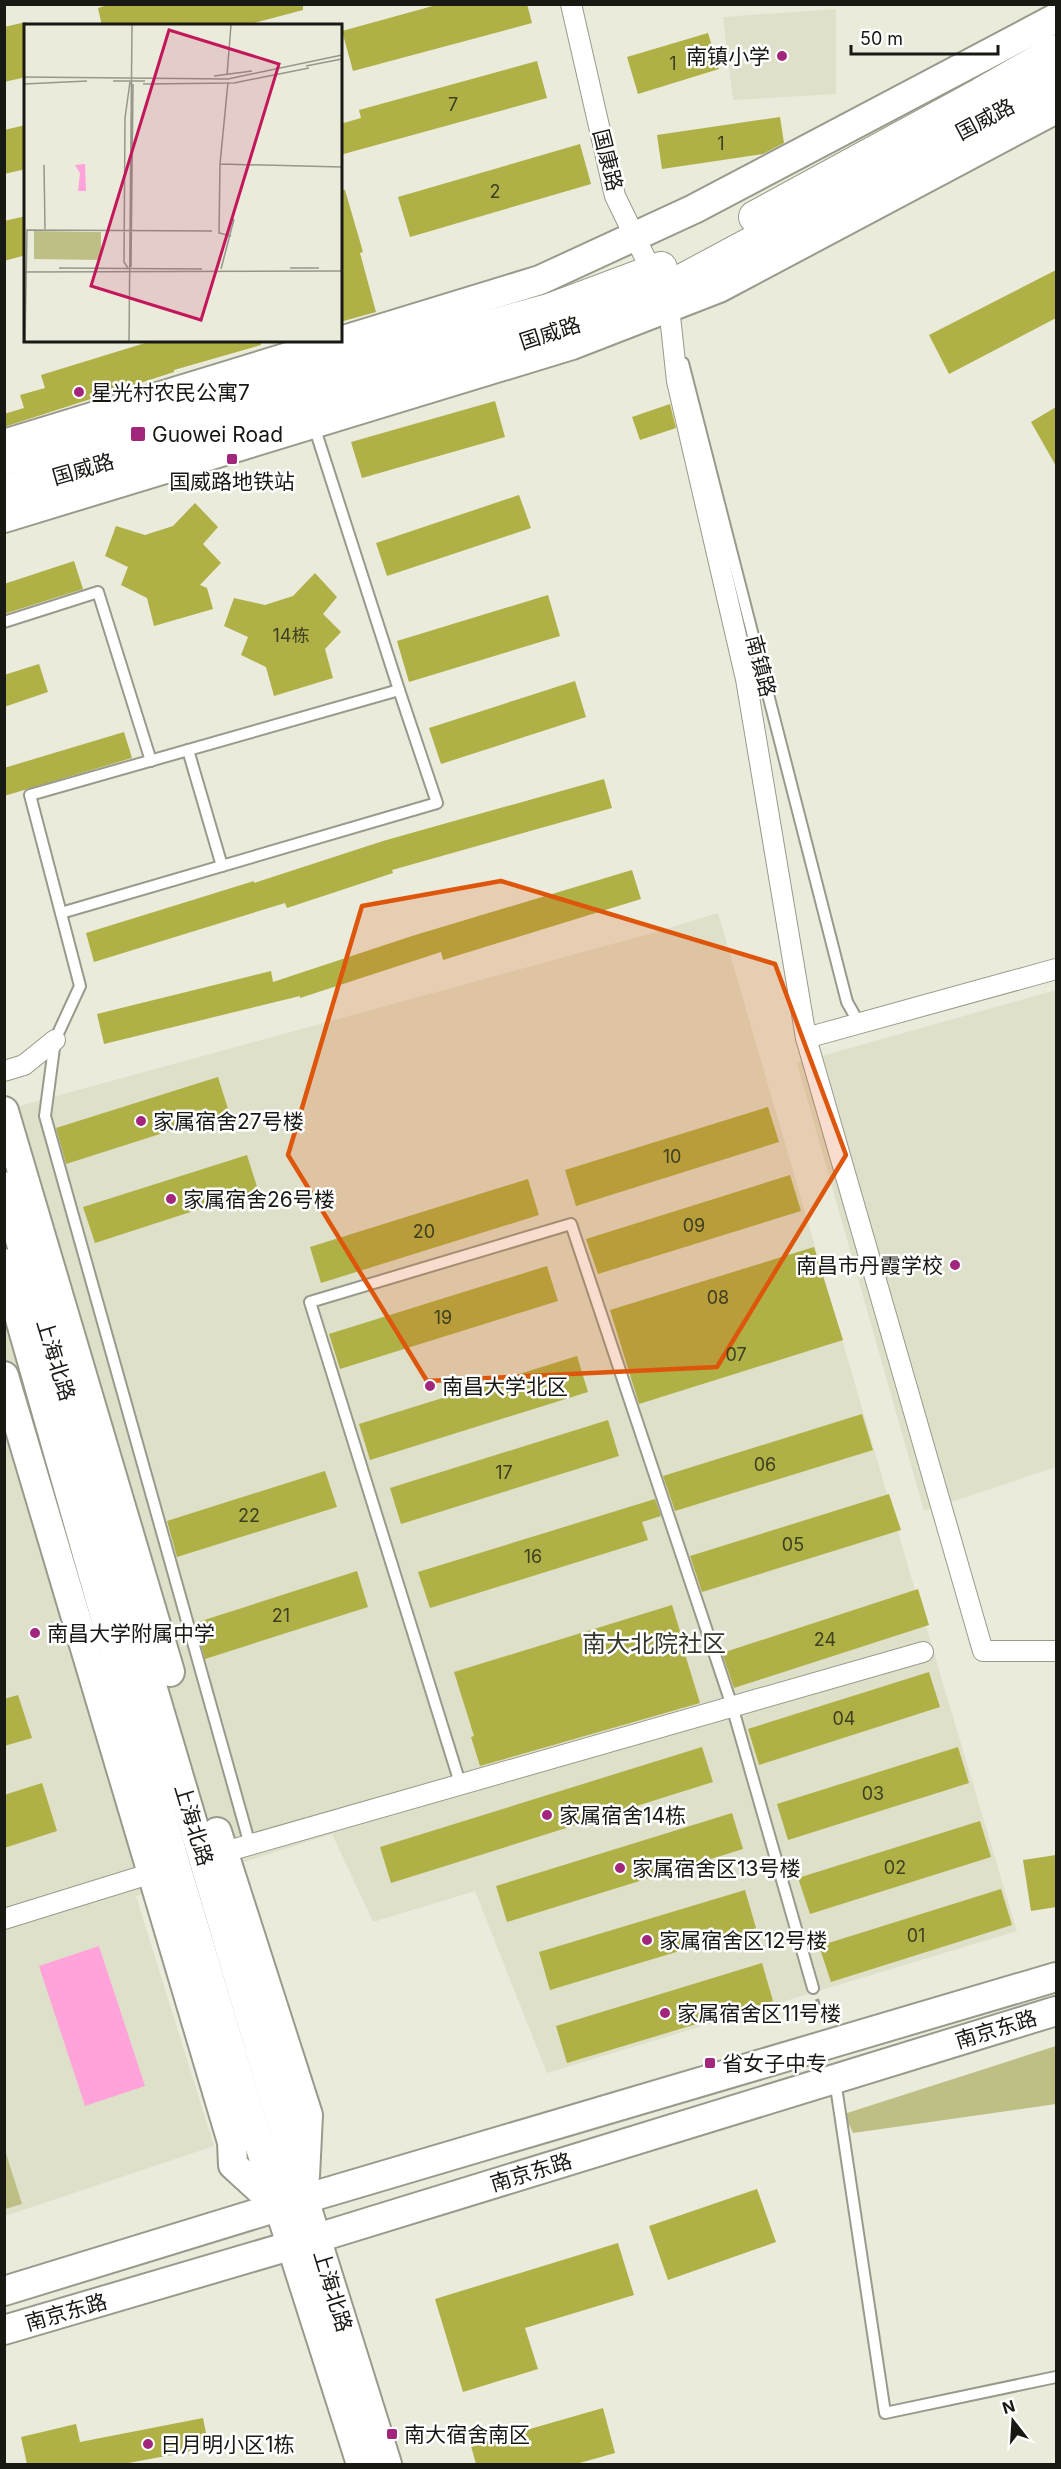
<svg xmlns="http://www.w3.org/2000/svg" width="1061" height="2469" viewBox="0 0 1061 2469" font-family="Inter,'Noto Sans SC',sans-serif">
  <style>
    .built { fill: #dfe0c9 }
    .green { fill: #bdbf85 }
    .water { fill: #ffa3da }
    .building { fill: #afb046 }
    .lines { fill: none; stroke-linecap: round; stroke-linejoin: round }
    .lane-casing { stroke: #999a8b; stroke-width: 14 }
    .street-casing { stroke: #999a8b; stroke-width: 22 }
    .secondary-casing { stroke: #999a8b; stroke-width: 32 }
    .primary-casing { stroke: #999a8b; stroke-width: 34 }
    .path { stroke: #95958a; stroke-width: 4; stroke-dasharray: 6 3; stroke-linecap: butt }
    .lane { stroke: #fff; stroke-width: 10 }
    .street { stroke: #fff; stroke-width: 20 }
    .secondary { stroke: #fff; stroke-width: 28 }
    .primary { stroke: #fff; stroke-width: 32 }
    .marked { fill: #de560c; fill-opacity: 0.2; stroke: #de560c; stroke-width: 4.5; stroke-linejoin: round }
    .poi-dot { fill: #a2277c; stroke: #fff; stroke-width: 2 }
    .labels { text-anchor: middle; dominant-baseline: central; stroke-width: 5; stroke-linejoin: round; paint-order: stroke }
    .number-label { font-size: 18px; fill: #3e3f20 }
    .poi-label { font-size: 21px; fill: #191914; stroke: #fff; text-anchor: start }
    .street-label { font-size: 21px; fill: #191914; stroke: #fff }
    .quarter-label { font-size: 24px; fill: #37382c; stroke: #fff }
    .inset-road { fill: none; stroke: #96978b; stroke-width: 1.5 }
    .view { fill: #c2185b; fill-opacity: 0.15; stroke: #c2185b; stroke-width: 3 }
    .inset-edge { fill: none; stroke: #191914; stroke-width: 3 }
  </style>
  <rect width="100%" height="100%" fill="#eaebdb"/>
  <!-- built -->
  <g class="built">
    <polygon points="836,9 836,94 733,100 723,17"/>
    <polygon points="718,913 910,1573 1017,1931 547,2073 475,1891 373,1922 332,1834 136,1896 214,2146 5,2216 5,1110 649,934"/>
    <polygon points="1056,990 1056,1467 924,1511 797,1063"/>
  </g>
  <!-- green -->
  <g class="green">
    <polygon points="1056,2046 1056,2104 853,2133 844,2114"/>
    <polygon points="4,2147 22,2204 5,2209 4,2209"/>
  </g>
  <!-- water -->
  <polygon class="water" points="99,1946 145,2086 85,2106 39,1966"/>
  <!-- building -->
  <g class="building">
    <polygon points="111,4 303,4 303,10 243,26 102,26 98,8"/>
    <polygon points="440,4 527,4 532,23 353,71 342,31"/>
    <polygon points="26,22 26,77 4,82 4,27"/>
    <polygon points="708,33 719,69 638,94 627,57"/>
    <polygon points="537,61 547,98 340,155 340,124 361,118 359,110"/>
    <polygon points="780,117 784,143 763,154 662,169 657,135"/>
    <polygon points="26,125 26,169 4,174 4,130"/>
    <polygon points="580,144 591,184 410,237 398,197"/>
    <polygon points="340,190 345,190 363,252 360,253 376,312 340,322"/>
    <polygon points="26,216 26,255 4,261 4,221"/>
    <polygon points="1056,270 1056,318 949,374 929,335"/>
    <polygon points="155,340 260,340 261,345 174,370 174,372 4,427 4,414 24,408 20,395 45,388 41,375"/>
    <polygon points="495,401 505,437 362,478 351,442"/>
    <polygon points="670,404 676,428 640,440 632,417"/>
    <polygon points="1056,407 1056,466 1031,422"/>
    <polygon points="519,495 531,528 387,576 376,543"/>
    <polygon points="195,503 218,527 203,544 221,563 200,585 207,588 213,609 154,626 147,598 121,585 128,567 105,556 116,526 145,535 173,526"/>
    <polygon points="74,561 83,589 4,614 4,584"/>
    <polygon points="315,573 337,597 323,614 341,632 325,649 333,678 274,696 266,667 241,655 248,637 224,626 234,598 265,605 293,596"/>
    <polygon points="548,595 560,636 409,682 397,641"/>
    <polygon points="39,664 48,692 4,707 4,675"/>
    <polygon points="575,681 586,717 441,764 429,728"/>
    <polygon points="124,732 132,758 4,796 4,768"/>
    <polygon points="604,779 612,808 392,870 393,873 287,908 285,903 94,962 86,933 254,881 254,883 383,841"/>
    <polygon points="632,870 641,899 443,960 441,952 300,998 300,996 104,1044 97,1014 271,971 273,982 412,936"/>
    <polygon points="218,1077 229,1112 66,1164 56,1128"/>
    <polygon points="768,1107 779,1142 576,1206 565,1170"/>
    <polygon points="247,1155 258,1190 95,1243 83,1207"/>
    <polygon points="790,1175 801,1211 598,1274 586,1239"/>
    <polygon points="528,1179 539,1215 321,1283 310,1247"/>
    <polygon points="814,1247 843,1340 639,1404 610,1310"/>
    <polygon points="547,1266 558,1301 340,1369 329,1334"/>
    <polygon points="577,1356 588,1392 370,1460 359,1424"/>
    <polygon points="862,1414 873,1450 675,1511 663,1476"/>
    <polygon points="608,1420 619,1456 401,1524 390,1488"/>
    <polygon points="325,1471 337,1507 177,1557 167,1521"/>
    <polygon points="889,1494 901,1530 702,1592 690,1556"/>
    <polygon points="655,1499 661,1516 642,1522 648,1540 430,1608 418,1572"/>
    <polygon points="357,1571 368,1607 205,1659 195,1623"/>
    <polygon points="918,1589 929,1625 734,1688 722,1653"/>
    <polygon points="672,1605 683,1641 681,1641 700,1703 480,1766 471,1737 474,1736 454,1672"/>
    <polygon points="929,1672 940,1707 759,1765 748,1729"/>
    <polygon points="18,1695 32,1738 4,1746 4,1699"/>
    <polygon points="702,1747 713,1782 391,1883 380,1847"/>
    <polygon points="958,1747 969,1783 788,1840 777,1804"/>
    <polygon points="42,1783 57,1831 4,1848 4,1795"/>
    <polygon points="732,1813 743,1849 507,1922 496,1886"/>
    <polygon points="980,1821 991,1857 810,1914 798,1878"/>
    <polygon points="1056,1855 1056,1907 1031,1911 1023,1860"/>
    <polygon points="1001,1889 1012,1925 831,1982 819,1946"/>
    <polygon points="745,1890 756,1928 550,1990 539,1952"/>
    <polygon points="762,1963 773,2001 567,2063 556,2026"/>
    <polygon points="757,2189 776,2242 668,2280 649,2226"/>
    <polygon points="618,2243 634,2295 525,2328 538,2369 463,2392 435,2299"/>
    <polygon points="603,2408 615,2453 576,2464 476,2464 471,2446"/>
    <polygon points="203,2418 209,2448 123,2464 27,2464 21,2437 76,2424 80,2442"/>
  </g>
  <g class="lines">
    <defs>
      <g id="lane">
        <polyline points="683,363 847,1002 860,1025"/>
        <polyline points="4,622 98,592 151,761"/>
        <polyline points="188,750 222,866"/>
        <polyline points="61,913 437,803 399,690"/>
        <polyline points="460,1783 310,1302 571,1224 732,1706 813,1988"/>
        <polyline points="250,1845 45,1116 55,1040 80,986 30,795 399,690 313,423"/>
        <polyline points="835,2080 885,2413 1056,2377"/>
      </g>
      <g id="street">
        <polyline points="571,4 615,196 669,307 677,381 746,679 806,1038 983,1651 1056,1651"/>
        <polyline points="806,1038 1056,969"/>
        <polyline points="4,1071 24,1065 55,1040"/>
        <polyline points="214,1855 923,1652"/>
        <polyline points="4,1919 162,1870"/>
      </g>
      <g id="secondary">
        <polyline points="4,444 540,280 694,209 1056,18"/>
        <polyline points="4,518 572,345 719,288 1056,109"/>
        <polyline points="4,1111 170,1672"/>
        <polyline points="4,1186 304,2199 387,2464"/>
        <polyline points="4,1263 176,1866 258,2141 361,2464"/>
        <polyline points="4,1376 232,2142 233,2165 278,2206"/>
        <polyline points="217,1832 308,2115 305,2176"/>
        <polyline points="4,2291 304,2199 1056,1977"/>
        <polyline points="4,2330 317,2238 1056,2011"/>
      </g>
      <g id="primary">
        <polyline points="755,217 981,94 1056,51"/>
        <polyline points="4,459 549,310 661,268"/>
        <polyline points="4,492 564,330 662,291 1056,80"/>
      </g>
    </defs>
    <!-- lane casing -->
    <use href="#lane" class="lane-casing"/>
    <!-- street casing -->
    <use href="#street" class="street-casing"/>
    <!-- secondary casing -->
    <use href="#secondary" class="secondary-casing"/>
    <!-- primary casing -->
    <use href="#primary" class="primary-casing"/>
    <!-- path -->
    <polyline class="path" points="817,1999 824,2024"/>
    <!-- lane -->
    <use href="#lane" class="lane"/>
    <!-- street -->
    <use href="#street" class="street"/>
    <!-- secondary -->
    <use href="#secondary" class="secondary"/>
    <!-- primary -->
    <use href="#primary" class="primary"/>
  </g>
  <!-- marked area -->
  <path class="marked" d="M 501,881 L 775,964 L 846,1155 L 717,1367 L 427,1381 L 288,1155 L 362,906 Z"/>
  <!-- markers -->
  <g class="poi-dot">
    <circle cx="782" cy="56" r="6"/>
    <circle cx="79" cy="392" r="6"/>
    <rect x="130" y="426" width="16" height="16" rx="3"/>
    <rect x="226" y="453" width="12" height="12" rx="3"/>
    <circle cx="141" cy="1121" r="6"/>
    <circle cx="171" cy="1199" r="6"/>
    <circle cx="955" cy="1265" r="6"/>
    <circle cx="430" cy="1386" r="6"/>
    <circle cx="35" cy="1633" r="6"/>
    <circle cx="547" cy="1815" r="6"/>
    <circle cx="620" cy="1868" r="6"/>
    <circle cx="647" cy="1940" r="6"/>
    <circle cx="665" cy="2013" r="6"/>
    <rect x="704" y="2057" width="12" height="12" rx="3"/>
    <rect x="386" y="2428" width="12" height="12" rx="3"/>
    <circle cx="148" cy="2444" r="6"/>
  </g>
  <g class="labels">
    <!-- number labels -->
    <g class="number-label">
      <text x="673" y="63">1</text>
      <text x="453" y="104">7</text>
      <text x="721" y="143">1</text>
      <text x="495" y="191">2</text>
      <text x="291" y="635">14栋</text>
      <text x="672" y="1156">10</text>
      <text x="694" y="1225">09</text>
      <text x="424" y="1231">20</text>
      <text x="718" y="1297">08</text>
      <text x="443" y="1317">19</text>
      <text x="736" y="1354">07</text>
      <text x="765" y="1464">06</text>
      <text x="504" y="1472">17</text>
      <text x="249" y="1515">22</text>
      <text x="793" y="1544">05</text>
      <text x="533" y="1556">16</text>
      <text x="281" y="1615">21</text>
      <text x="825" y="1639">24</text>
      <text x="844" y="1718">04</text>
      <text x="873" y="1793">03</text>
      <text x="895" y="1867">02</text>
      <text x="916" y="1935">01</text>
    </g>
    <!-- poi labels -->
    <g class="poi-label">
      <text x="770" y="56" text-anchor="end">南镇小学</text>
      <text x="91" y="392">星光村农民公寓7</text>
      <text x="152" y="434">Guowei Road</text>
      <text x="232" y="481" text-anchor="middle">国威路地铁站</text>
      <text x="153" y="1121">家属宿舍27号楼</text>
      <text x="183" y="1199">家属宿舍26号楼</text>
      <text x="943" y="1265" text-anchor="end">南昌市丹霞学校</text>
      <text x="442" y="1386">南昌大学北区</text>
      <text x="47" y="1633">南昌大学附属中学</text>
      <text x="559" y="1815">家属宿舍14栋</text>
      <text x="632" y="1868">家属宿舍区13号楼</text>
      <text x="659" y="1940">家属宿舍区12号楼</text>
      <text x="677" y="2013">家属宿舍区11号楼</text>
      <text x="722" y="2063">省女子中专</text>
      <text x="404" y="2434">南大宿舍南区</text>
      <text x="160" y="2444">日月明小区1栋</text>
    </g>
    <!-- street labels -->
    <g class="street-label">
      <text transform="translate(985 119) rotate(-28)">国威路</text>
      <text transform="translate(608 160) rotate(76)">国康路</text>
      <text transform="translate(550 333) rotate(-18)">国威路</text>
      <text transform="translate(83 469) rotate(-16)">国威路</text>
      <text transform="translate(761 666) rotate(76)">南镇路</text>
      <text transform="translate(56 1360) rotate(73)">上海北路</text>
      <text transform="translate(194 1825) rotate(73)">上海北路</text>
      <text transform="translate(996 2029) rotate(-17)">南京东路</text>
      <text transform="translate(531 2172) rotate(-17)">南京东路</text>
      <text transform="translate(333 2291) rotate(73)">上海北路</text>
      <text transform="translate(66 2312) rotate(-16)">南京东路</text>
    </g>
    <!-- quarter labels -->
    <g class="quarter-label">
      <text x="654" y="1643">南大北院社区</text>
    </g>
  </g>
  <!-- overview -->
  <g transform="translate(24 24)">
    <rect width="318" height="318" fill="#eaebdb"/>
    <path d="M 10,207 L 77,208 L 77,236 L 10,235 Z" fill="#bdbf85"/>
    <path d="M 61,140 L 62,167 L 54,167 L 56,149 L 51,141 Z" fill="#ffa3da"/>
    <path class="inset-road" d="M 282,42 L 318,35M 203,51 L 207,1M 190,52 L 228,47M 0,53 L 204,55 L 318,31M 89,57 L 121,57M 204,58 L 196,140 L 195,209 L 207,212M 0,60 L 63,57M 119,60 L 210,59 L 285,44M 196,140 L 318,143M 20,141 L 21,205M 107,243 L 109,60M 35,244 L 178,245M 104,244 L 100,238 L 101,94 L 106,58M 266,244 L 295,244M 197,245 L 210,195M 0,248 L 318,247M 1,317 L 3,206 L 188,207M 105,317 L 108,1"/>
    <path class="view" d="M 145,6 L 255,40 L 177,296 L 67,262 Z"/>
    <rect width="318" height="318" class="inset-edge"/>
  </g>
  <!-- border -->
  <rect width="1061" height="2469" fill="none" stroke="#191914" stroke-width="12"/>
  <!-- north arrow -->
  <g transform="translate(1013 2421) rotate(343)" stroke="#ffffff" stroke-width="4.5" paint-order="stroke">
  <path d="M0-4.5L10 22L0 15L-10 22Z" fill="#191914"/>
  <text y="-9" font-size="16" font-weight="bold" text-anchor="middle" fill="#191914">N</text>
  </g>
  <!-- scale -->
  <path d="M851 45v9h147v-9" fill="none" stroke="#191914" stroke-width="3"/>
  <text x="860" y="45" font-size="18" fill="#191914" stroke="#ffffff" stroke-width="4.5" paint-order="stroke">50 m</text>
</svg>
